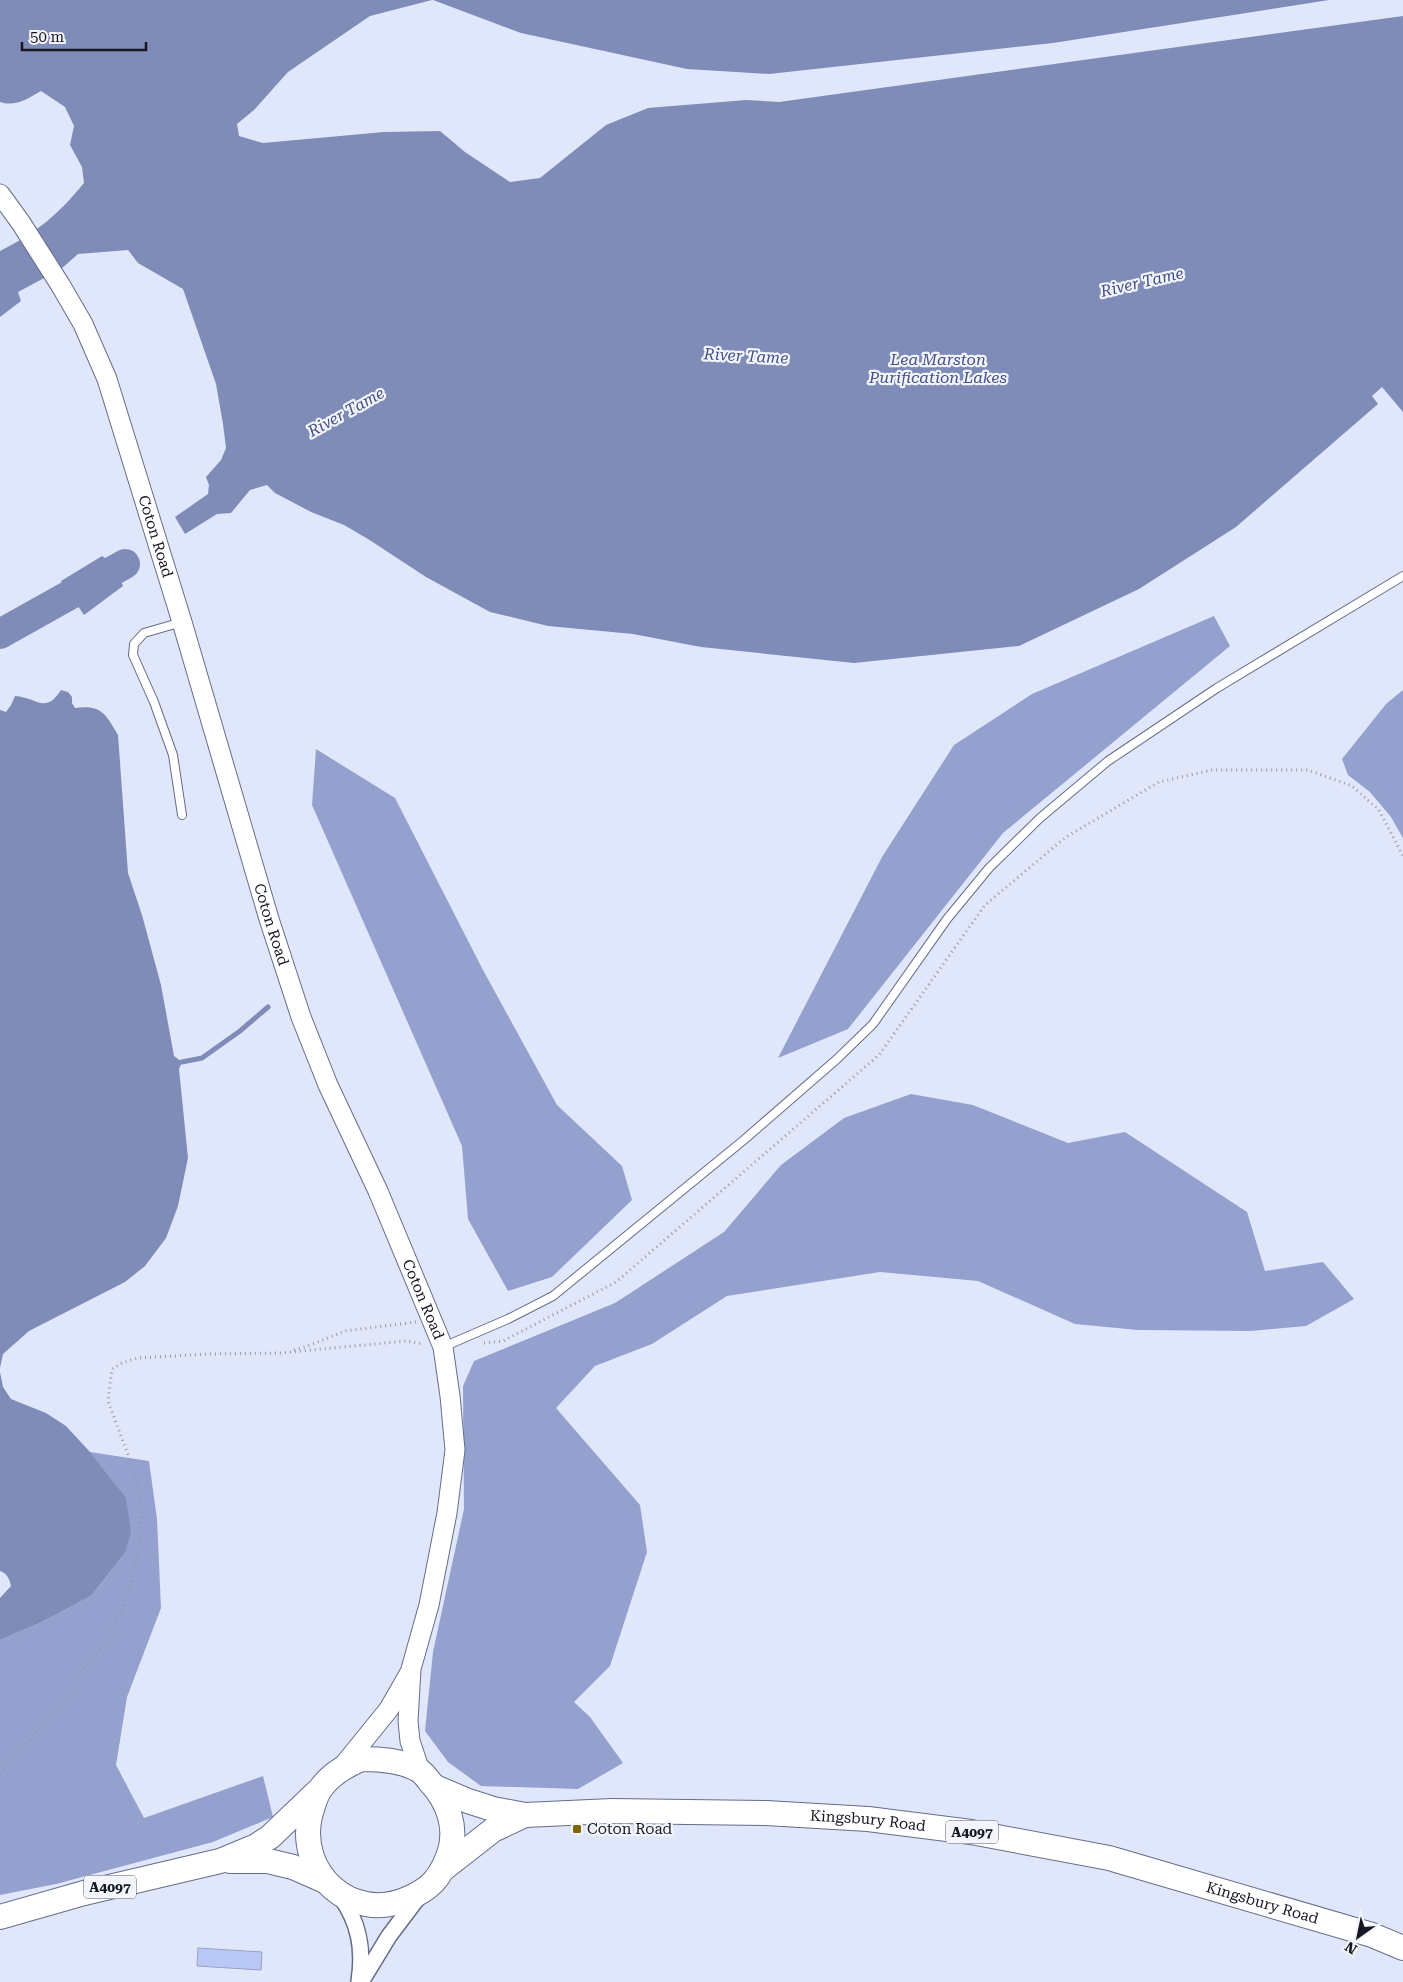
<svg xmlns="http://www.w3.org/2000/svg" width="1403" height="1982" viewBox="0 0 1403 1982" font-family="'Roboto Serif',serif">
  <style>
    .forest { fill: #94a1cf }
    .water { fill: #7f8cb8 }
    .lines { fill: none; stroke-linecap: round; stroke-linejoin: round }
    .stream { stroke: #7f8cb8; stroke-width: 5 }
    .river { stroke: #7f8cb8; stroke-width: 30 }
    .building { fill: #bac8f7; stroke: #97a1bf }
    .service-casing { stroke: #646d89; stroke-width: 10 }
    .minor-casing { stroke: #646d89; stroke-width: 18 }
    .tertiary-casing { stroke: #646d89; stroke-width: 21 }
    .primary-casing { stroke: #646d89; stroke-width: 26 }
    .path { stroke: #9498a9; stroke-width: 3; stroke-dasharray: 1 4; stroke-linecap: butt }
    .service { stroke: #fff; stroke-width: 8 }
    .minor { stroke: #fff; stroke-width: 15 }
    .tertiary { stroke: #fff; stroke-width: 19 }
    .primary { stroke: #fff; stroke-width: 24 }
    .poi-dot { fill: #816700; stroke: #f3f5fb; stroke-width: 2 }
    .labels { text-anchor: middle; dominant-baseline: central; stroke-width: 4.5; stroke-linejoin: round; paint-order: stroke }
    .shield { fill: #f3f5fb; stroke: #585a64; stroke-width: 1 }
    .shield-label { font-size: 14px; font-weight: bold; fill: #151823 }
    .street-label { font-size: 15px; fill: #151823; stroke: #f3f5fb }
    .poi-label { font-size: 15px; fill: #151823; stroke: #f3f5fb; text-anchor: start }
    .water-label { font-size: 16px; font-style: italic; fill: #414f8a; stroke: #f3f5fb }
  </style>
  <rect width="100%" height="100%" fill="#e1e7fb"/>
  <!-- forest -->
  <g class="forest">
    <polygon points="1214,616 1230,646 1003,833 848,1029 778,1058 882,857 954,745 1032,694"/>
    <polygon points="1403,690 1403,838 1391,817 1370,792 1348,775 1342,759 1386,704"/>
    <polygon points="316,749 395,798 483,970 557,1105 622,1166 632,1200 552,1277 508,1291 468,1219 462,1146 312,805"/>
    <polygon points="911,1094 973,1105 1068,1143 1125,1132 1247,1212 1265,1271 1323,1262 1354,1299 1306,1326 1251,1331 1138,1330 1075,1324 978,1281 880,1272 727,1296 652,1344 595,1366 556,1408 640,1505 647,1552 610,1666 574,1702 590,1717 623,1763 578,1789 481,1786 448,1762 425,1731 433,1652 464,1509 463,1386 474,1361 615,1303 724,1232 781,1165 844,1118"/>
    <polygon points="90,1452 149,1461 157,1519 161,1608 127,1697 116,1765 144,1818 263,1776 273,1817 213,1842 56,1884 0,1895 0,1640 40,1623 91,1596 125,1553 126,1499"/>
  </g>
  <!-- water -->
  <g class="water">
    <path d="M 0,0 L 432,0 L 370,16 L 288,72 L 254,110 L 237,124 L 239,136 L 263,143 L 384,132 L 440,131 L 465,152 L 510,182 L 540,178 L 606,125 L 648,108 L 746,100 L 779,102 L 1403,16 L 1403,412 L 1382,387 L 1372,396 L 1378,404 L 1236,527 L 1139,589 L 1019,646 L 854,663 L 701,647 L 633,634 L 548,626 L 490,612 L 426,577 L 368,539 L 344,525 L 311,512 L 275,493 L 267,485 L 250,490 L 231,513 L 217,514 L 185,534 L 175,517 L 208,494 L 209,485 L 206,477 L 221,460 L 226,448 L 223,424 L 216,384 L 183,289 L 138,263 L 128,250 L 78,254 L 61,269 L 18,292 L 21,301 L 0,317 L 0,251 C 37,232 58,215 84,183 L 82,167 L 70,145 L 74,126 L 65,107 L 41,91 C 27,99 16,107 0,102 Z"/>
    <polygon points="433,0 1329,0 1053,43 769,74 687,69 521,33"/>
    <polygon points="118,554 131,571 121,581 123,586 84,615 61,581 102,556 108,560"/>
    <path d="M 61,690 L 68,692 L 72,697 L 72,703 L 75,708 C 101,704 106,714 118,735 L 128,873 L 142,915 L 161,985 L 174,1056 L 182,1062 L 179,1069 L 188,1158 L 178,1206 L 166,1238 L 145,1266 L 125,1282 L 29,1331 L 3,1354 L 0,1368 L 0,710 L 6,712 L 11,705 L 15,696 C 36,697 45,715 61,690 Z"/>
    <path d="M 0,1372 L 3,1387 L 11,1399 L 46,1413 L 66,1426 L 90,1452 L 126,1498 L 131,1532 L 125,1553 L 91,1596 L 40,1623 L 0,1640 L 0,1598 L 11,1586 C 10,1580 7,1573 0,1571 Z"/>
  </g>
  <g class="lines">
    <!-- stream -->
    <polyline class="stream" points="182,1062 202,1058 240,1031 268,1007"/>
    <!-- river -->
    <polyline class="river" points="0,634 125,564"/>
  </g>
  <!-- building -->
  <polygon class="building" points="198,1948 262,1952 261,1970 197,1966"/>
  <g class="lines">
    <defs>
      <g id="service">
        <polyline points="182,815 173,755 154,702 133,655 134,644 144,633 182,622"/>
        <polyline points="443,1347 508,1319 553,1296 745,1139 837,1059 873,1024 947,919 989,868 1040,818 1108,761 1217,688 1403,576"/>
      </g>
      <g id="minor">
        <path d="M 340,1896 C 359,1922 364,1949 359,1981"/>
        <polyline points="361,1982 389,1936 420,1895"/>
      </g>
      <g id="tertiary">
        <path id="s1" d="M 0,194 L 21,223 L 61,286 L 83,324 L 107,379 L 182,622 L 269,919 L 301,1017 L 328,1085 L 378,1191 L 443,1347 L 450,1396 L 455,1450 L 447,1513 L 429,1605 L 411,1669 L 408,1721 L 410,1741 L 420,1771"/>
        <polyline points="342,1767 389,1709 409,1674"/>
      </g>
      <g id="primary">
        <path d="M 361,1759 C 379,1759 403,1760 420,1771 C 423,1773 427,1778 430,1782 C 448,1801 458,1828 449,1854 C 440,1879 430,1889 407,1899 C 351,1923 297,1873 310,1816 C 313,1806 315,1796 321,1788 C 331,1774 345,1766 361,1759 Z"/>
        <path id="s2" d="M 435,1787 L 468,1801 L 493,1809 L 525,1815 L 612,1811 L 766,1813 L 868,1819 L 971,1832 L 1109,1858 L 1372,1935 L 1403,1948"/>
        <polyline points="230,1861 268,1861 293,1867 325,1881"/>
        <polyline points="443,1869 493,1830 525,1815"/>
        <polyline points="0,1917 84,1893 220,1861 256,1846 270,1837 316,1793"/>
      </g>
    </defs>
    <!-- service casing -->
    <use href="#service" class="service-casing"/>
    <!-- minor casing -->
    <use href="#minor" class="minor-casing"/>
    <!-- tertiary casing -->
    <use href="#tertiary" class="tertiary-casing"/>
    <!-- primary casing -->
    <use href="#primary" class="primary-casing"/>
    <!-- path -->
    <g class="path">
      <polyline points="484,1343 503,1341 616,1282 879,1055 985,905 1066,837 1159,782 1212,770 1308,770 1352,786 1379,810 1403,856"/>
      <polyline points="294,1350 308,1346 345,1331 416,1322"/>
      <polyline points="0,1774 62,1704 83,1670 106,1642 122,1609 132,1578 139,1547 142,1513 134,1471 108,1401 112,1369 122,1363 138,1358 210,1354 281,1353 406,1341 424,1344"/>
    </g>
    <!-- service -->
    <use href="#service" class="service"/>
    <!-- minor -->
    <use href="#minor" class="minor"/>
    <!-- tertiary -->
    <use href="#tertiary" class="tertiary"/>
    <!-- primary -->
    <use href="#primary" class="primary"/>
  </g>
  <!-- markers -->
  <rect class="poi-dot" x="572" y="1824" width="10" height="10" rx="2.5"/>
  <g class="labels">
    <!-- shield labels -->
    <g class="shield">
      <rect x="946" y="1820.5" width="52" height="23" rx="4"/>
      <rect x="84" y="1875.5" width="52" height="23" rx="4"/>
    </g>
    <g class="shield-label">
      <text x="972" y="1832">A4097</text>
      <text x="110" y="1887">A4097</text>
    </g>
    <!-- street labels -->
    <g class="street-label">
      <text stroke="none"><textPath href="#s1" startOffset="379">Coton Road</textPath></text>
      <text stroke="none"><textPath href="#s1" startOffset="784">Coton Road</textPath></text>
      <text stroke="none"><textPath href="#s1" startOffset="1189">Coton Road</textPath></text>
      <text stroke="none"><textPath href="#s2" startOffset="438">Kingsbury Road</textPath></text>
      <text stroke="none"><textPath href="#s2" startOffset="842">Kingsbury Road</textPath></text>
    </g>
    <!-- poi labels -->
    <g class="poi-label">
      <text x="587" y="1829">Coton Road</text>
    </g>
    <!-- water labels -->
    <g class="water-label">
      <text transform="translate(1142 282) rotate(-13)">River Tame</text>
      <text transform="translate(746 356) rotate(3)">River Tame</text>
      <text x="938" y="359">Lea Marston<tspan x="938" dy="18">Purification Lakes</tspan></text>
      <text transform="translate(346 412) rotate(-29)">River Tame</text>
    </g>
  </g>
  <!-- north arrow -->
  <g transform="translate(1358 1937) rotate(213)" stroke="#f3f5fb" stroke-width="4" paint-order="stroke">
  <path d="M0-4L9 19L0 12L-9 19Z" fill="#151823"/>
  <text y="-8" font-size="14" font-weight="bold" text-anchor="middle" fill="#151823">N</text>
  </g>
  <!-- scale -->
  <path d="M22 42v8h124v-8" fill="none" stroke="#151823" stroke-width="2.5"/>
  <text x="30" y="42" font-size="15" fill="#151823" stroke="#f3f5fb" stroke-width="4" paint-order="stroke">50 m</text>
</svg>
